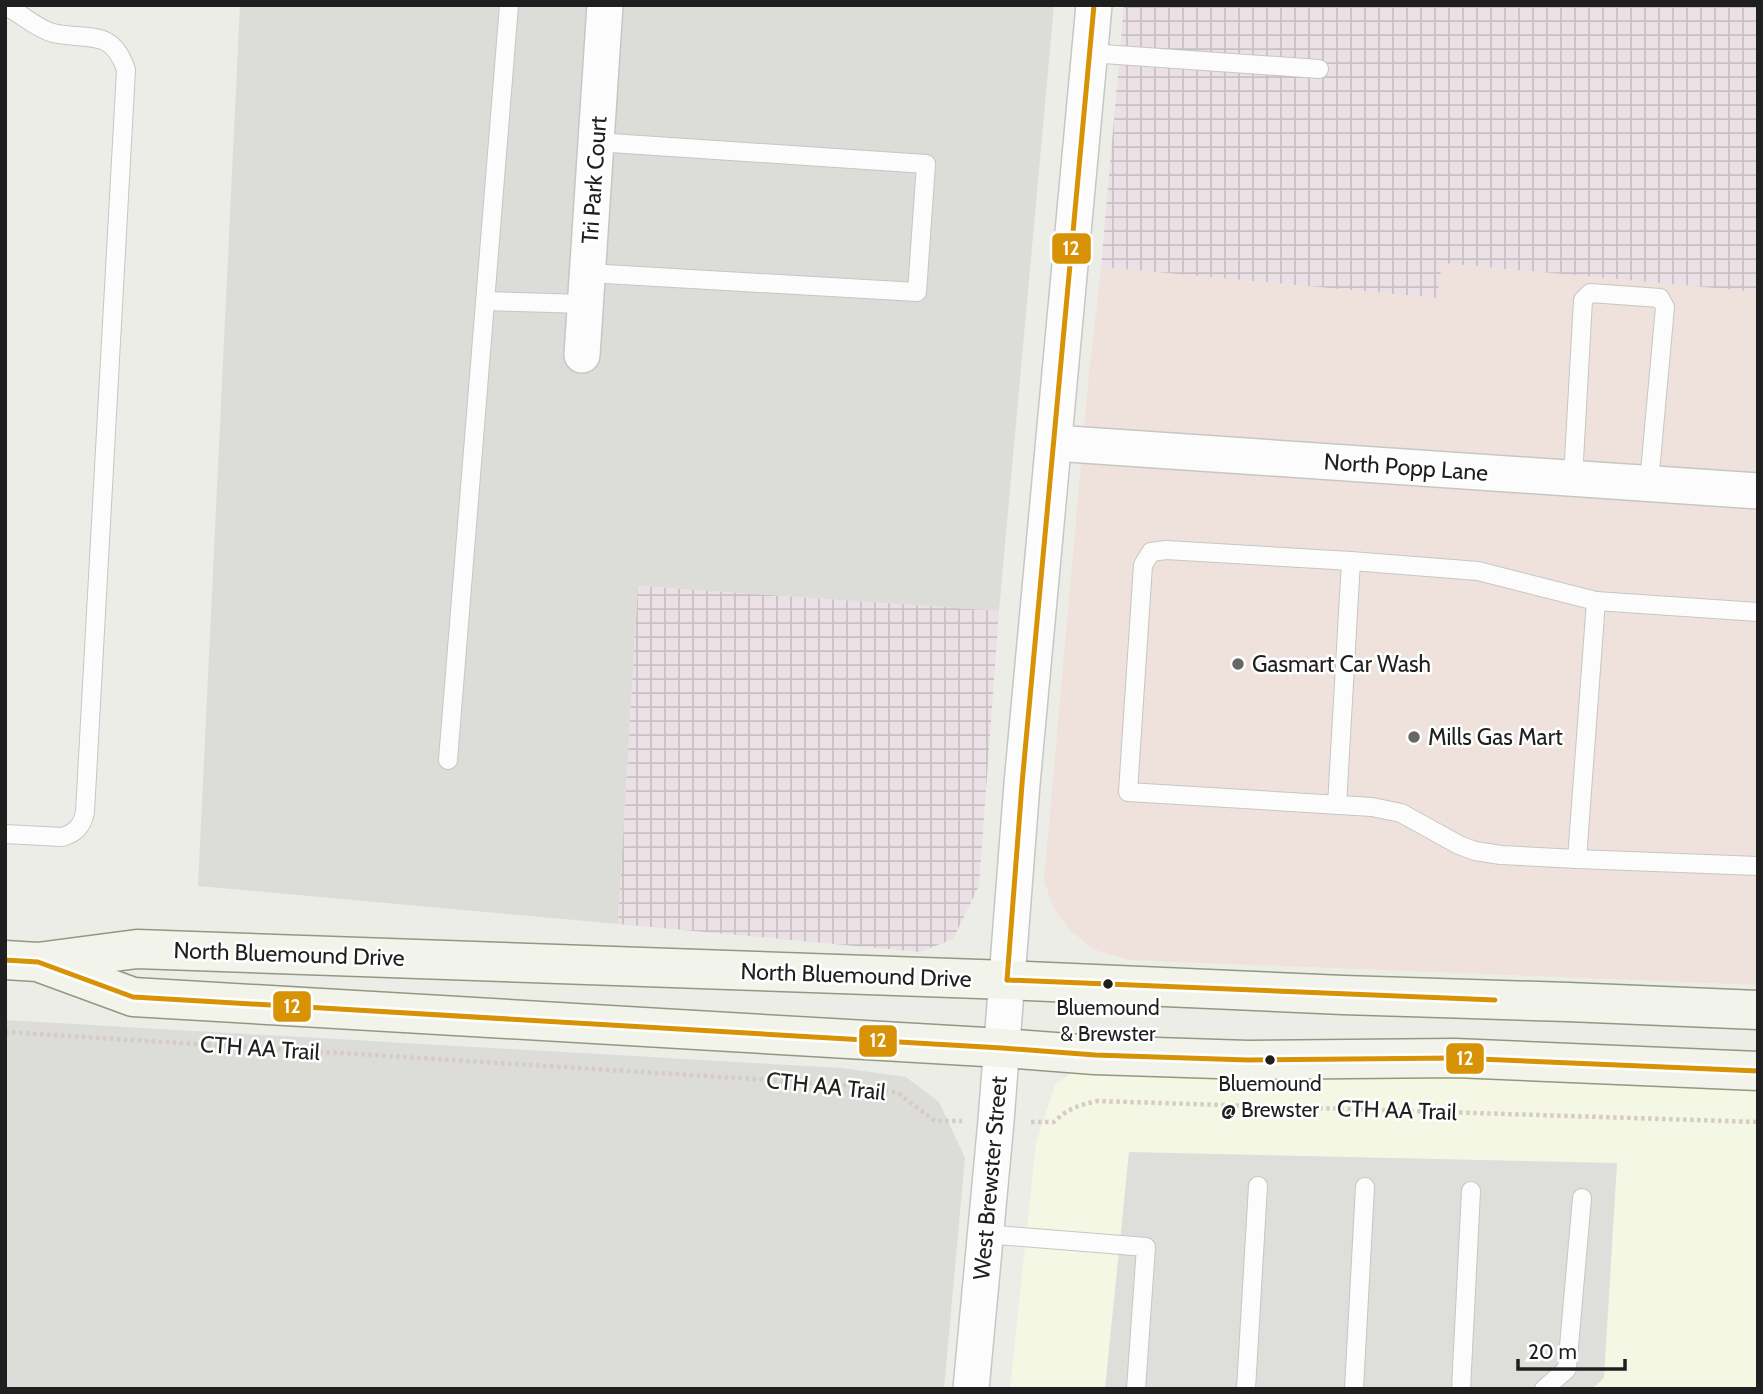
<svg xmlns="http://www.w3.org/2000/svg" width="1763" height="1394" viewBox="0 0 1763 1394" font-family="Cabin,sans-serif">
  <style>
    .residential { fill: #dcdcd9 }
    .commercial { fill: #efe2dc }
    .industrial { fill: url(#industrial-grid) }
    .education { fill: #f4f7e3 }
    .parking { fill: #dededb }
    .lines { fill: none; stroke-linecap: round; stroke-linejoin: round }
    .service-casing { stroke: #c6c6c4; stroke-width: 20 }
    .minor-casing { stroke: #c6c6c4; stroke-width: 38 }
    .secondary-casing { stroke: #92987f; stroke-width: 41 }
    .path { stroke: #d7cbc6; stroke-width: 4.5; stroke-dasharray: 3.5 3.5; stroke-linecap: butt }
    .service { stroke: #fcfcfc; stroke-width: 18 }
    .minor { stroke: #fcfcfc; stroke-width: 35 }
    .secondary { stroke: #f2f4eb; stroke-width: 38 }
    .bus-1-casing { stroke: #fff; stroke-width: 10 }
    .bus-1 { stroke: #d79205; stroke-width: 5 }
    .poi-dot { fill: #676765; stroke: #fff; stroke-width: 2.5 }
    .bus-dot { fill: #1f1f1f; stroke: #fff; stroke-width: 2.5 }
    .labels { text-anchor: middle; dominant-baseline: central; stroke-width: 5; stroke-linejoin: round; paint-order: stroke }
    .bus-label { font-size: 21px; fill: #1f1f1f; stroke: #fff }
    .street-label { font-size: 23px; fill: #1f1f1f; stroke: #fff }
    .poi-label { font-size: 23px; fill: #1f1f1f; stroke: #fff; text-anchor: start }
    .line-badge { stroke: #fff; stroke-width: 2.5 }
    .badge-label { font-size: 19px; text-anchor: middle; font-weight: bold; fill: #fff }
  </style>
  <defs>
    <pattern id="industrial-grid" width="8" height="8" patternUnits="userSpaceOnUse" patternTransform="scale(1.75)"><rect width="8" height="8" fill="#ebe0e5"/><path d="M0 4h8M4 0v8" fill="none" stroke="#c9c0c4"/></pattern>
  </defs>
  <rect width="100%" height="100%" fill="#edede8"/>
  <!-- residential -->
  <g class="residential">
    <polygon points="240,5 1054,5 999,611 638,586 618,924 198,886"/>
    <polygon points="5,1020 842,1068 906,1077 939,1102 965,1158 944,1389 5,1389"/>
  </g>
  <!-- commercial -->
  <polygon class="commercial" points="1442,263 1758,292 1758,985 1130,960 1094,950 1072,932 1053,908 1044,880 1089,373 1101,267 1436,298"/>
  <!-- industrial -->
  <g class="industrial">
    <polygon points="1124,5 1758,5 1758,292 1442,263 1437,298 1101,267"/>
    <polygon points="638,586 999,611 979,886 953,939 920,952 618,924"/>
  </g>
  <!-- education -->
  <polygon class="education" points="1095,1055 1758,1088 1758,1389 1010,1389 1036,1144 1055,1085"/>
  <!-- parking -->
  <polygon class="parking" points="1129,1152 1617,1163 1604,1378 1592,1389 1105,1389"/>
  <g class="lines">
    <defs>
      <g id="service">
        <polyline points="1089,53 1319,69"/>
        <polyline points="588,273 917,292 926,164 596,142"/>
        <polyline points="485,301 585,304"/>
        <polyline points="1573,478 1583,300 1590,293 1660,298 1665,307 1649,483"/>
        <polyline points="1758,612 1596,601 1577,859 1758,866"/>
        <polyline points="448,760 509,5"/>
        <polyline points="1337,805 1351,561"/>
        <path d="M 5,834 L 62,837 C 76,833 82,826 85,812 L 126,70 C 112,27 88,41 53,33 C 37,29 23,15 9,8"/>
        <polyline points="1577,859 1501,855 1475,851 1459,845 1401,813 1372,807 1128,792 1143,565 1151,552 1166,550 1351,561 1478,571 1596,601"/>
        <polyline points="985,1234 1146,1247 1136,1389"/>
        <polyline points="1246,1389 1258,1186"/>
        <polyline points="1354,1389 1365,1187"/>
        <polyline points="1461,1389 1471,1191"/>
        <polyline points="1544,1389 1567,1369 1582,1198"/>
      </g>
      <g id="minor">
        <polyline points="582,355 605,5"/>
        <polyline points="1054,443 1758,491"/>
        <polyline points="971,1389 996,1121 1022,784 1094,5"/>
      </g>
      <g id="secondary">
        <polyline points="5,960 38,962 137,949 1007,980 1343,995 1568,1002 1758,1010"/>
        <polyline points="43,964 133,997 1002,1048 1095,1055 1248,1060 1455,1058 1758,1071"/>
      </g>
    </defs>
    <!-- service casing -->
    <use href="#service" class="service-casing"/>
    <!-- minor casing -->
    <use href="#minor" class="minor-casing"/>
    <!-- secondary casing -->
    <use href="#secondary" class="secondary-casing"/>
    <!-- path -->
    <g class="path">
      <polyline points="5,1032 865,1086 898,1093 935,1121 962,1121"/>
      <path d="M 1031,1122 L 1054,1122 C 1067,1109 1079,1105 1097,1101 L 1758,1122"/>
    </g>
    <!-- service -->
    <use href="#service" class="service"/>
    <!-- minor -->
    <use href="#minor" class="minor"/>
    <!-- secondary -->
    <use href="#secondary" class="secondary"/>
    <defs>
      <g id="bus-1">
        <polyline points="5,960 38,962 133,997 1002,1048 1095,1055 1248,1060 1455,1058 1758,1071"/>
        <polyline points="1007,980 1022,784 1094,5"/>
        <polyline points="1007,980 1495,1000"/>
      </g>
    </defs>
    <!-- bus-1 casing -->
    <use href="#bus-1" class="bus-1-casing"/>
    <!-- bus-1 -->
    <use href="#bus-1" class="bus-1"/>
  </g>
  <!-- markers -->
  <g class="poi-dot">
    <circle cx="1238" cy="664" r="7"/>
    <circle cx="1414" cy="737" r="7"/>
  </g>
  <g class="bus-dot">
    <circle cx="1108" cy="984" r="6"/>
    <circle cx="1270" cy="1060" r="6"/>
  </g>
  <g class="labels">
    <!-- bus labels -->
    <g class="bus-label">
      <text x="1108" y="1007">Bluemound<tspan x="1108" dy="26">&amp; Brewster</tspan></text>
      <text x="1270" y="1083">Bluemound<tspan x="1270" dy="26">@ Brewster</tspan></text>
    </g>
    <!-- street labels -->
    <g class="street-label">
      <text transform="translate(594 180) rotate(-86)">Tri Park Court</text>
      <text transform="translate(1406 467) rotate(4)">North Popp Lane</text>
      <text transform="translate(289 954) rotate(2)">North Bluemound Drive</text>
      <text transform="translate(856 975) rotate(2)">North Bluemound Drive</text>
      <text transform="translate(260 1048) rotate(4)">CTH AA Trail</text>
      <text transform="translate(826 1086) rotate(6)">CTH AA Trail</text>
      <text transform="translate(1397 1110) rotate(2)">CTH AA Trail</text>
      <text transform="translate(990 1178) rotate(-85)">West Brewster Street</text>
    </g>
    <!-- poi labels -->
    <g class="poi-label">
      <text x="1252" y="664">Gasmart Car Wash</text>
      <text x="1428" y="737">Mills Gas Mart</text>
    </g>
  </g>
  <g class="line-badge">
    <rect x="1051" y="232" width="41" height="33" rx="7" fill="#d79205"/>
    <rect x="272" y="990" width="40" height="33" rx="7" fill="#d79205"/>
    <rect x="858" y="1024" width="40" height="34" rx="7" fill="#d79205"/>
    <rect x="1445" y="1042" width="40" height="33" rx="7" fill="#d79205"/>
  </g>
  <g class="badge-label">
    <text x="1071" y="255">12</text>
    <text x="292" y="1013">12</text>
    <text x="878" y="1047">12</text>
    <text x="1465" y="1065">12</text>
  </g>
  <!-- border -->
  <rect width="1763" height="1394" fill="none" stroke="#1f1f1f" stroke-width="14"/>
  <!-- scale -->
  <path d="M1518 1359v10h107v-10" fill="none" stroke="#1f1f1f" stroke-width="3.5"/>
  <text x="1528" y="1359" font-size="21" fill="#1f1f1f" stroke="#ffffff" stroke-width="5" paint-order="stroke">20 m</text>
</svg>
